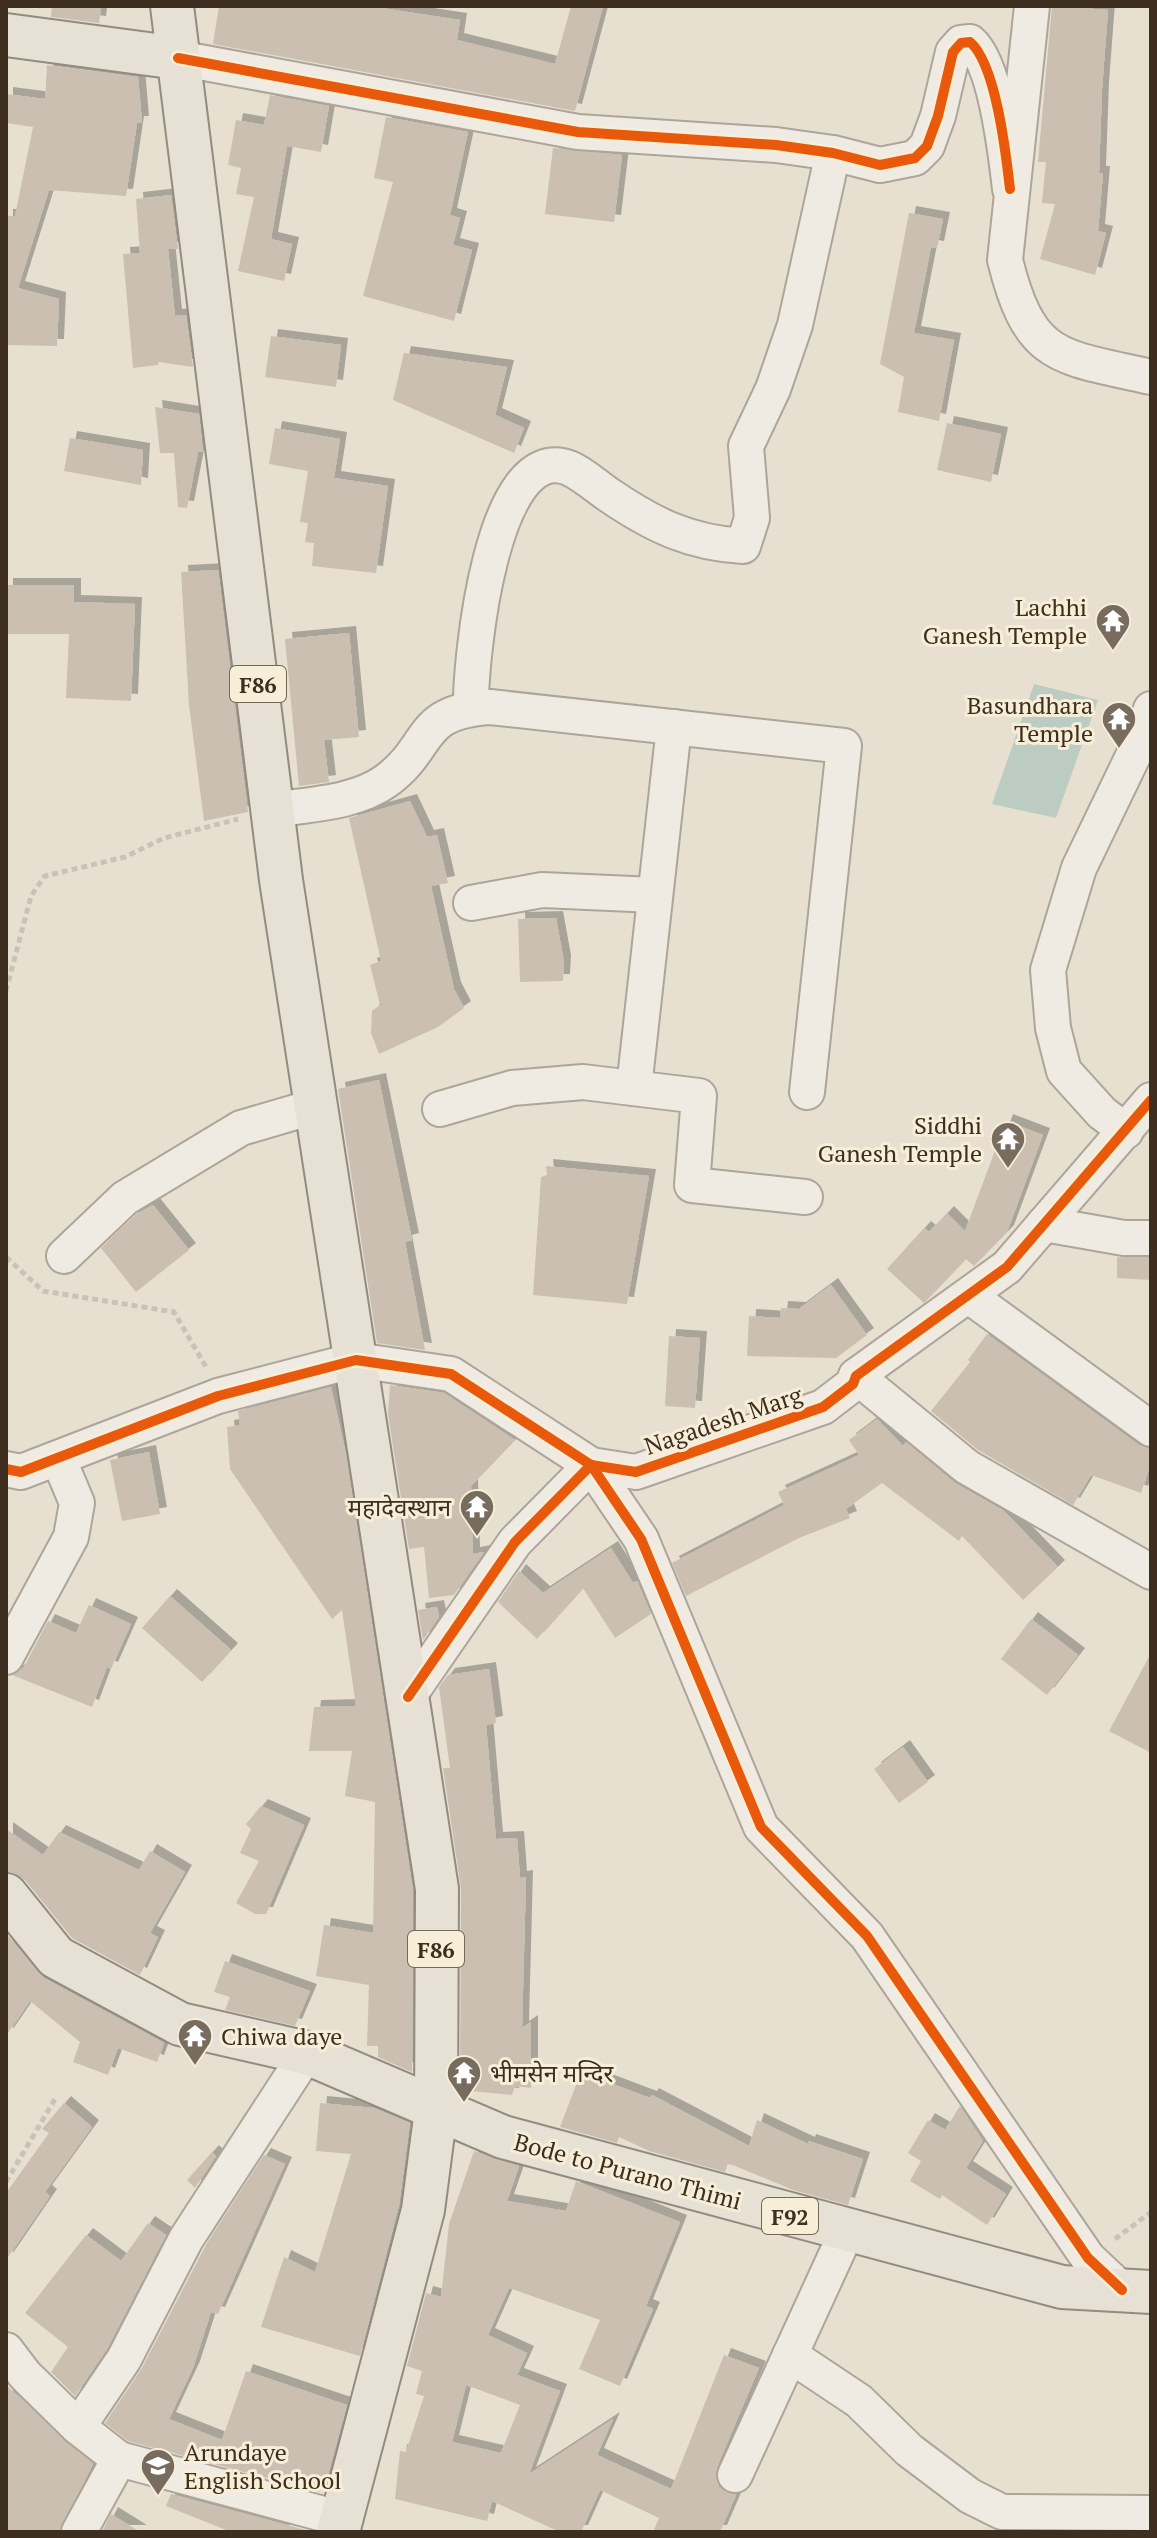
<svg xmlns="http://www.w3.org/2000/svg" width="1157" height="2538" viewBox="0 0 1157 2538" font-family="'PT Serif','Noto Sans Devanagari',serif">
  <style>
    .water { fill: #bcccc2 }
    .building { fill: #cbbfb2; fill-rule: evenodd; filter: url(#shadow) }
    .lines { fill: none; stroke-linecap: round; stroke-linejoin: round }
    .minor-casing { stroke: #ada599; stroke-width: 38 }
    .major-casing { stroke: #928b80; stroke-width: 46 }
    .path { stroke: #c8c2b9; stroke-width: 5; stroke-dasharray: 6 4; stroke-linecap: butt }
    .minor { stroke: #efebe3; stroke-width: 34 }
    .major { stroke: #e6e1d4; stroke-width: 42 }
    .cycleway-casing { stroke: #f7eed8; stroke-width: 15 }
    .cycleway { stroke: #e8590c; stroke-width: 10 }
    .labels { text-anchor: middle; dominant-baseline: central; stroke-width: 6; stroke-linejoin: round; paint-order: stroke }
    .shield { fill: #f7eed8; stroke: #756857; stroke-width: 2 }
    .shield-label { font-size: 22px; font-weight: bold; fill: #3d2e20 }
    .poi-label { font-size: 24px; fill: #3d2e20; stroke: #f7eed8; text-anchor: end }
    .street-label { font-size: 24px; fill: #3d2e20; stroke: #f7eed8 }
  </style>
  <defs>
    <filter id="shadow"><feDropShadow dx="7" dy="-7" stdDeviation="0" flood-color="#0004"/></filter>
  </defs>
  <rect width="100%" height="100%" fill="#e7e0d1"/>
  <!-- water -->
  <polygon class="water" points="1034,684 1098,700 1056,818 992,804"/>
  <!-- building -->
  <g class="building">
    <polygon points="52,6 101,6 99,23 51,17"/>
    <polygon points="219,6 368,6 460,20 457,40 555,64 571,6 603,6 575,111 213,44"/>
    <polygon points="1052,6 1108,10 1102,89 1099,173 1103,173 1098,231 1106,233 1095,275 1040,259 1055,204 1042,203 1046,162 1038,162"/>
    <polygon points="47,65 138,77 142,123 137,123 126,196 49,190 18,288 59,299 57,346 6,345 6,216 15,216 33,127 6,123 6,94 45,99"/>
    <polygon points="270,95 329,106 321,152 287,146 271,239 292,244 284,281 238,271 254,197 236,194 241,168 228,165 236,120 264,125"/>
    <polygon points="386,117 468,132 450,215 460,218 453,245 472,250 454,321 363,296 393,182 374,178"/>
    <polygon points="553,148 622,155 614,222 545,214"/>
    <polygon points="171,195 178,249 168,249 175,316 186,315 193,367 159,362 158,365 133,368 123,254 140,253 136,199"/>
    <polygon points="909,213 943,219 937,248 931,247 914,333 954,340 939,421 898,412 904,377 880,364"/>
    <polygon points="271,336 341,345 336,387 265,377"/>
    <polygon points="404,353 507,367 495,415 524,428 514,453 393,400"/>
    <polygon points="155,407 199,414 203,452 198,452 187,508 178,507 174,453 160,453"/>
    <polygon points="947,423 1001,434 991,482 937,470"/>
    <polygon points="275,428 340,439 334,478 388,486 376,573 312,566 314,543 305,542 308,523 300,522 308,471 269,464"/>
    <polygon points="70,438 143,450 141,485 64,471"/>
    <polygon points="218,570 248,812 204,821 189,705 181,572"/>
    <polygon points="6,585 74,585 74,602 135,604 131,701 66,698 69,634 6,634"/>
    <polygon points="349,633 359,737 324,740 329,782 299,786 285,639"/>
    <polygon points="410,801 427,837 437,835 448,883 431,886 454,989 464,1008 438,1027 379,1054 371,1033 372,1011 380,1005 370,965 381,961 349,818"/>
    <polygon points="556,918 564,962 563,981 520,982 518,919"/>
    <polygon points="379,1080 412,1240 405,1242 425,1350 377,1343 338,1089"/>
    <polygon points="1006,1121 1043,1135 1007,1232 974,1266 966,1259 924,1303 887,1269 924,1228 929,1232 947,1213 965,1231"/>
    <polygon points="546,1166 649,1176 627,1304 533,1295 541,1177 547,1175"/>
    <polygon points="153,1205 189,1250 136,1292 101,1248 137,1214"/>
    <polygon points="1117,1257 1151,1258 1151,1280 1117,1278"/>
    <polygon points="831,1285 867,1335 836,1358 747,1356 749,1316 780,1318 781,1308 799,1309"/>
    <polygon points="987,1334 1139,1445 1151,1449 1151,1463 1141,1493 1091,1475 1073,1505 978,1450 931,1411 970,1362 968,1360"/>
    <polygon points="669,1336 700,1338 695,1408 665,1406"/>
    <polygon points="390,1385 444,1393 515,1440 471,1486 473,1554 484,1552 454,1595 429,1598 424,1547 409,1549 388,1414"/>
    <polygon points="331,1387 346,1454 413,1891 412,2072 378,2057 378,2046 367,2046 369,1985 316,1976 324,1925 373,1933 375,1802 345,1796 352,1751 309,1751 314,1707 356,1706 342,1610 332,1619 230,1469 227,1427 240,1425 238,1411"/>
    <polygon points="877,1419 903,1446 906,1442 955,1483 1004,1511 1058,1567 1023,1600 962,1536 959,1541 882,1483 846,1509 850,1518 799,1538 686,1596 672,1563 784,1505 778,1492 859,1455 849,1440"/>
    <polygon points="149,1452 160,1514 122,1521 110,1460"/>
    <polygon points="611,1548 633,1583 637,1581 651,1614 615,1638 583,1588 537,1639 498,1602 519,1571 543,1593"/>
    <polygon points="170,1596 231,1650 202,1682 142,1628"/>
    <polygon points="89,1605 131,1624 111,1669 107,1667 92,1707 12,1675 24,1667 48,1621 76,1633"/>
    <polygon points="437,1607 439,1617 423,1640 418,1610"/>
    <polygon points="1031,1619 1078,1655 1047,1695 1001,1659"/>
    <polygon points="1151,1653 1151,1753 1109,1731"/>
    <polygon points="489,1669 496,1723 486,1725 496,1839 517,1838 520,1878 526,1877 522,2028 531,2022 531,2088 515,2086 512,2095 460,2090 461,1889 443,1768 450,1768 439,1687 448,1675"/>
    <polygon points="903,1747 928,1782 899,1803 874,1769"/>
    <polygon points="261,1806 304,1825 266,1914 255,1914 236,1903 259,1861 240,1853 251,1829 246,1824"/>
    <polygon points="6,1829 43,1855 59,1832 139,1870 150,1851 185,1872 150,1933 158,1937 140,1975 72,1938 25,1880 6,1872"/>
    <polygon points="6,1933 44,1978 164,2043 157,2062 118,2048 108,2075 73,2062 80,2042 30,2001 6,2036"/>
    <polygon points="225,1961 310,1991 295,2026 225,2010 230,1997 214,1992"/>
    <polygon points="581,2072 650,2098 652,2095 749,2146 757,2120 808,2144 809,2141 863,2159 848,2205 793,2190 728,2163 725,2172 649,2151 619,2137 617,2143 560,2127"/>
    <polygon points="64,2103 92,2127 45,2192 50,2196 6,2260 6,2193 49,2133 42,2129"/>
    <polygon points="320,2103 374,2108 410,2123 399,2205 360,2356 261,2327 284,2257 315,2272 351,2154 316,2151"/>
    <polygon points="960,2106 983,2141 966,2168 1006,2194 987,2225 942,2195 940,2199 910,2181 921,2161 908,2153 928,2120 945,2130"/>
    <path d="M 474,2151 L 519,2166 L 507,2201 L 566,2211 L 576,2181 L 680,2222 L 646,2306 L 653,2309 L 620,2386 L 579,2369 L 600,2320 L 509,2288 L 488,2335 L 527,2353 L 517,2375 L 560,2391 L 529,2474 L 613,2419 L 597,2455 L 671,2489 L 724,2355 L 759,2368 L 717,2467 L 719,2487 L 736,2495 L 720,2532 L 653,2532 L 659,2518 L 600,2490 L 581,2532 L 560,2532 L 492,2501 L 487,2521 L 395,2499 L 400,2451 L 406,2452 L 424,2396 L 416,2394 L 422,2371 L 407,2366 L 426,2293 L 441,2297 L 449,2224 ZM 466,2385 L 520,2405 L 501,2453 L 452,2442 Z"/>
    <polygon points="212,2152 216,2156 195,2188 187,2180"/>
    <polygon points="264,2155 285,2164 218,2314 211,2312 193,2368 169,2419 222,2440 246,2371 347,2405 326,2482 322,2481 319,2492 128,2441 105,2423 142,2368 207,2243"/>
    <polygon points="148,2223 166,2235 107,2349 75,2396 51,2372 68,2347 25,2313 86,2235 121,2261"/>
    <polygon points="6,2385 93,2464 59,2532 6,2532"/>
    <polygon points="171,2494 313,2532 231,2532 166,2506"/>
    <polygon points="111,2514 140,2532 102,2532"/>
  </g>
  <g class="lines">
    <defs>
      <g id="minor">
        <path d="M 1032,6 L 1005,260 C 1030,361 1059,356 1151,377"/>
        <path d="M 178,58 L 578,132 L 776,145 L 833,153 L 880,165 L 915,158 L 927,146 L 938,116 L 953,52 L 961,43 L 970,42 C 996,64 1006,154 1010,189"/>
        <path d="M 471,708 C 470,663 491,438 569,468 C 583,474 597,487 609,495 C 653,525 690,543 743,546 L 752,518 L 746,446 L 773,389 L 795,325 L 833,153"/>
        <path d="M 274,810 C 311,804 355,803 386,781 C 434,746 415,712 490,707 L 844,746 L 807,1092"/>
        <polyline points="471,903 542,890 655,895"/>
        <polyline points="634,1088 674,727"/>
        <polyline points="440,1109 512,1088 583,1082 699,1096 692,1185 805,1197"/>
        <polyline points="1126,1131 1102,1113 1064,1071 1053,1028 1048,970 1079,868 1136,750 1151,709"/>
        <polyline points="1044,1224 1124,1238 1151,1238"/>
        <polyline points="64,1256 125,1198 241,1128 316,1106"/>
        <polyline points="969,1296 1151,1429"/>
        <polyline points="856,1376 967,1467 1151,1572"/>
        <polyline points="6,1469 21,1472 218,1396 356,1360 451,1374 591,1465 636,1472 823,1407 853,1384 856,1376 1007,1267 1151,1100"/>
        <polyline points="6,1657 71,1537 77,1503 59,1460"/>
        <polyline points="408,1697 515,1542 591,1465 641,1539 761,1827 867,1936 1088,2258 1122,2290"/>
        <polyline points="6,2350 25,2375 78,2427 119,2459 342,2519"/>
        <polyline points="790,2355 859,2401 909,2450 970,2496 1002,2512 1151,2513"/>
        <polyline points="78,2427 124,2359 186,2239 307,2053"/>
        <polyline points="735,2475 847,2231"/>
        <polyline points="79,2532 119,2459"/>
      </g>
      <g id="major">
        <polyline points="172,6 281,880 437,1889 436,2110 423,2210 338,2532"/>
        <polyline points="6,35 178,58"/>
        <polyline points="6,1895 56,1957 180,2024 307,2053 503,2137 1062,2287 1151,2292"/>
      </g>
    </defs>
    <!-- minor casing -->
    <use href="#minor" class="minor-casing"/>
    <!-- major casing -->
    <use href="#major" class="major-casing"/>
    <!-- path -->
    <g class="path">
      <polyline points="6,991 31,896 45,876 125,857 164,838 238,819"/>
      <polyline points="6,1257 43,1291 174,1312 206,1367"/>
      <polyline points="6,2182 55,2099"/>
      <polyline points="1115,2239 1151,2212"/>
    </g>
    <!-- minor -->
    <use href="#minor" class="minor"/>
    <!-- major -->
    <use href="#major" class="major"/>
    <defs>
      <g id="cycleway">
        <path d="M 178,58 L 578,132 L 776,145 L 833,153 L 880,165 L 915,158 L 927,146 L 938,116 L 953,52 L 961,43 L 970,42 C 996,64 1006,154 1010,189"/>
        <polyline points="6,1469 21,1472 218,1396 356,1360 451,1374 591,1465 636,1472 823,1407 853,1384 856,1376 1007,1267 1151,1100"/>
        <polyline points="408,1697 515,1542 591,1465 641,1539 761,1827 867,1936 1088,2258 1122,2290"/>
      </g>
    </defs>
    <!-- cycleway casing -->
    <use href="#cycleway" class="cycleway-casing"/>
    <!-- cycleway -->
    <use href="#cycleway" class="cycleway"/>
  </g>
  <!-- icons -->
  <defs>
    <symbol id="temple-pin" viewBox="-11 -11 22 30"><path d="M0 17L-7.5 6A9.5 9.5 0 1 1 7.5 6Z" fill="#786c5e" stroke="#f7eed8"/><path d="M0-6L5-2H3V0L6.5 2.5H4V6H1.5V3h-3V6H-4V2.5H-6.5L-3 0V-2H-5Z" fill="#fff"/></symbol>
    <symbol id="school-pin" viewBox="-11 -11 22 30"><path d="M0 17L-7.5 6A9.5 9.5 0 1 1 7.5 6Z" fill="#786c5e" stroke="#f7eed8"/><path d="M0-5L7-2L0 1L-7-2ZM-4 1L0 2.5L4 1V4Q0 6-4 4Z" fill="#fff"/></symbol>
  </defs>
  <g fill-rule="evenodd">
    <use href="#temple-pin" x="1093" y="601" width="40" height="54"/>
    <use href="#temple-pin" x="1099" y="699" width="40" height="54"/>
    <use href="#temple-pin" x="988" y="1119" width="40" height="54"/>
    <use href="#temple-pin" x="457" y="1487" width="40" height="54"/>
    <use href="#temple-pin" x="175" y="2016" width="40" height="54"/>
    <use href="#temple-pin" x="444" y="2053" width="40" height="54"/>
    <use href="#school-pin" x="138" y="2446" width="40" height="54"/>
  </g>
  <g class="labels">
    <!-- shield labels -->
    <g class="shield">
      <rect x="230" y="666" width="56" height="36" rx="6"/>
      <rect x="408" y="1931" width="56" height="36" rx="6"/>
      <rect x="762" y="2198" width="56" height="36" rx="6"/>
    </g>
    <g class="shield-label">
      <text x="258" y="684">F86</text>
      <text x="436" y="1949">F86</text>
      <text x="790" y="2216">F92</text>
    </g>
    <!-- poi labels -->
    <g class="poi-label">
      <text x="1087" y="607">Lachhi<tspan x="1087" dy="28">Ganesh Temple</tspan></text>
      <text x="1093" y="705">Basundhara<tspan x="1093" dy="28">Temple</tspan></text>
      <text x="982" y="1125">Siddhi<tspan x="982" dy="28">Ganesh Temple</tspan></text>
      <text x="451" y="1507">महादेवस्थान</text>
      <text x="221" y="2036" text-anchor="start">Chiwa daye</text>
      <text x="490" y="2073" text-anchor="start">भीमसेन मन्दिर</text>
      <text x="184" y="2452" text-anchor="start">Arundaye<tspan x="184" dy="28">English School</tspan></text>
    </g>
    <!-- street labels -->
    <g class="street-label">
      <text transform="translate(723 1420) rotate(-19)">Nagadesh Marg</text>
      <text transform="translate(628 2171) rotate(15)">Bode to Purano Thimi</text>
    </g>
  </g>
  <!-- border -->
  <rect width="1157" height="2538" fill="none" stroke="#3d2e20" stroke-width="16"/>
</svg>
